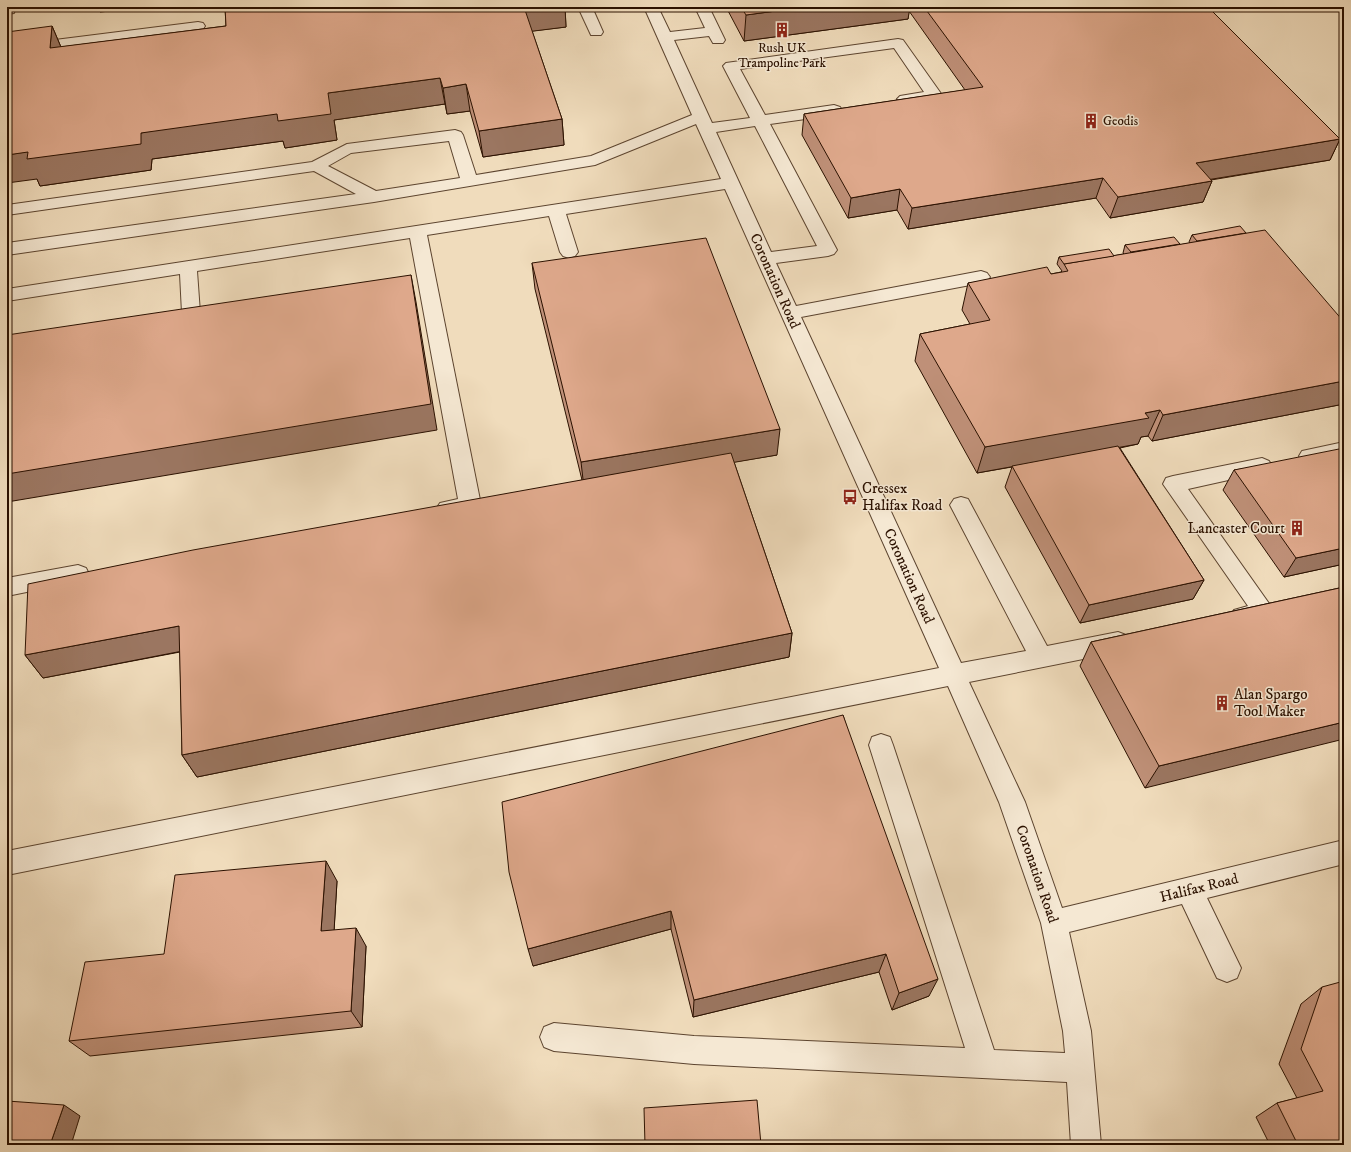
<svg xmlns="http://www.w3.org/2000/svg" width="1351" height="1152" viewBox="0 0 1351 1152" font-family="'IM FELL DW Pica',serif">
  <style>
    .lines { fill: none; stroke-linecap: round; stroke-linejoin: round }
    .minor-casing { stroke: #5c442f; stroke-width: 2 }
    .minor { fill: #f5e8d3; fill-rule: evenodd }
    .wall { fill: #bf9078; stroke: #2b1100 }
    .shaded-wall { fill: #9b7661; stroke: #2b1100 }
    .building { fill: #dea88b; stroke: #2b1100 }
    .labels { text-anchor: middle; dominant-baseline: central; stroke-width: 3; stroke-linejoin: round; paint-order: stroke }
    .far-poi-label { font-size: 13px; fill: #2b1100; stroke: #f5e8d3 }
    .street-label { font-size: 15px; fill: #2b1100; stroke: #f5e8d3 }
    .poi-label { font-size: 15px; fill: #2b1100; stroke: #f5e8d3; text-anchor: start }
  </style>
  <rect width="100%" height="100%" fill="#f0dcbc"/>
  <filter id="stains"><feTurbulence type="fractalNoise" baseFrequency=".005" numOctaves="4"/><feColorMatrix values="0 0 0 0 .2 0 0 0 0 .09 0 0 0 0 .02 0 0 0 .5 -.17"/></filter>
  <radialGradient id="worn" r=".72"><stop offset=".6" stop-color="#630" stop-opacity="0"/><stop offset="1" stop-color="#630" stop-opacity=".3"/></radialGradient>
  <g class="lines">
    <defs>
      <g id="minor">
        <polygon points="7,7 16,7 14,13 7,14"/>
        <polygon points="578,7 592,7 603,32 601,35 591,35"/>
        <path d="M 644,7 L 658,7 L 670,32 L 705,28 L 695,7 L 709,7 L 725,40 L 723,43 L 713,43 L 709,36 L 674,40 L 712,123 L 750,118 L 723,66 L 726,63 L 898,39 L 903,40 L 942,95 L 939,98 C 928,101 911,105 900,102 L 897,99 L 900,96 L 924,92 L 894,48 L 740,69 L 765,115 L 834,105 L 840,107 L 842,110 L 840,113 L 834,115 L 770,124 L 837,250 L 834,254 L 828,256 L 776,263 L 796,306 L 981,271 L 987,273 L 990,277 L 987,281 L 981,283 L 801,317 L 961,663 L 1026,651 L 950,505 L 954,499 L 961,497 L 968,499 L 1047,646 L 1118,632 L 1126,635 L 1129,642 L 1126,649 L 1118,652 L 969,682 L 1025,802 L 1062,908 L 1344,840 L 1344,864 L 1207,898 L 1241,968 L 1237,978 L 1227,982 L 1217,978 L 1182,904 L 1069,932 L 1091,1031 L 1101,1145 L 1071,1145 L 1067,1082 L 694,1064 L 554,1051 L 544,1047 L 540,1037 L 544,1027 L 554,1023 L 694,1036 L 965,1048 L 869,745 L 872,737 L 881,734 L 890,737 L 893,745 L 994,1050 L 1065,1053 L 1063,1031 L 1041,923 L 999,802 L 948,686 L 7,875 L 7,851 L 939,668 L 725,189 L 566,214 L 578,252 L 575,256 L 569,258 L 563,256 L 560,252 L 549,216 L 427,235 L 481,505 L 477,511 L 447,517 L 440,515 L 436,509 L 440,503 L 458,499 L 410,238 L 197,271 L 200,313 L 198,317 L 191,319 L 184,317 L 182,313 L 180,274 L 7,301 L 7,289 L 721,179 L 696,124 L 595,165 L 374,202 L 7,255 L 7,243 L 356,194 L 314,171 L 7,215 L 7,205 L 312,162 L 347,144 L 455,130 L 461,132 L 463,135 L 476,175 L 591,156 L 692,115 ZM 755,126 L 817,246 L 771,252 L 716,132 ZM 449,141 L 460,178 L 376,191 L 328,166 L 351,153 Z"/>
        <polygon points="198,22 203,23 205,26 203,29 7,54 7,46"/>
        <polygon points="1344,442 1344,456 1309,464 1302,461 1299,456 1302,451"/>
        <polygon points="1262,458 1269,461 1272,466 1269,471 1188,489 1275,612 1272,618 1242,626 1234,624 1231,617 1234,610 1248,606 1163,484 1166,478 1173,476"/>
        <polygon points="78,565 86,568 89,574 86,580 7,596 7,578"/>
      </g>
    </defs>
    <!-- minor casing -->
    <use href="#minor" class="minor-casing"/>
    <!-- minor -->
    <use href="#minor" class="minor"/>
  </g>
  <!-- wall -->
  <g class="wall">
    <polygon points="225,7 565,7 566,27 532,31 562,119 564,145 483,157 470,111 447,114 445,104 334,120 337,140 285,148 283,141 152,159 151,170 40,186 37,179 52,26 61,47 226,26"/>
    <polygon points="726,7 1208,7 1340,139 1330,160 1211,180 1212,181 1203,202 1110,218 1096,198 908,229 897,210 848,218 802,135 804,114 965,90 909,11 908,19 744,41"/>
    <polygon points="1246,233 1344,322 1344,404 1152,441 1148,436 1141,437 1138,444 1120,448 1204,580 1193,599 1080,623 1005,487 1012,467 977,473 915,361 920,334 970,324 962,310 968,283 1051,274 1061,272 1062,271 1057,264 1059,257 1113,256 1124,254 1123,253 1125,245 1179,245 1190,243 1189,242 1192,235"/>
    <polygon points="532,263 777,455 734,462 792,633 789,657 197,777 182,755 180,652 43,678 25,655 582,480 535,289"/>
    <polygon points="1344,455 1344,564 1284,577 1223,490 1234,470"/>
    <polygon points="1344,587 1145,788 1080,666 1091,642"/>
    <polygon points="843,715 929,996 892,1010 879,972 693,1017 671,929 533,966"/>
    <polygon points="337,881 334,930 366,946 362,1027 90,1056 69,1041 164,954"/>
    <polygon points="1322,987 1344,1145 1270,1145 1256,1117 1277,1103 1297,1098 1279,1064 1301,1004"/>
  </g>
  <!-- shaded-wall -->
  <g class="shaded-wall">
    <polygon points="97,7 152,7 100,12"/>
    <polygon points="523,7 565,7 566,27 526,32"/>
    <polygon points="806,7 910,7 908,19 744,41 746,15"/>
    <polygon points="52,26 63,52 50,48"/>
    <polygon points="440,78 445,104 334,120 337,140 285,148 283,141 152,159 151,170 40,186 37,179 7,183 7,155 141,133 328,93"/>
    <polygon points="466,84 470,111 447,114 443,88"/>
    <polygon points="562,119 564,145 483,157 479,131"/>
    <polygon points="1340,139 1330,160 1188,183 1196,163"/>
    <polygon points="1103,178 1096,198 908,229 912,208"/>
    <polygon points="1212,181 1203,202 1110,218 1118,197"/>
    <polygon points="900,189 897,210 848,218 851,198"/>
    <polygon points="1180,244 1177,251 1128,260 1131,252"/>
    <polygon points="411,275 416,302 437,430 7,502 7,474"/>
    <polygon points="1344,381 1344,404 1152,441 1163,415"/>
    <polygon points="1160,410 1148,436 1141,437 1138,444 977,473 985,447"/>
    <polygon points="780,429 777,455 584,488 581,462"/>
    <polygon points="1344,548 1344,564 1284,577 1296,558"/>
    <polygon points="1204,580 1193,599 1080,623 1089,605"/>
    <polygon points="179,626 193,649 43,678 25,655"/>
    <polygon points="792,633 789,657 197,777 182,755"/>
    <polygon points="1344,722 1344,739 1145,788 1159,766"/>
    <polygon points="326,861 337,881 333,949 321,931"/>
    <polygon points="671,911 671,929 533,966 528,949"/>
    <polygon points="356,928 366,946 362,1027 351,1011"/>
    <polygon points="886,954 879,972 693,1017 694,1000"/>
    <polygon points="938,979 929,996 892,1010 899,993"/>
    <polygon points="64,1105 80,1116 71,1145 50,1145"/>
  </g>
  <!-- building -->
  <g class="building">
    <polygon points="225,7 524,7 562,119 479,131 466,84 443,88 440,78 328,93 331,114 278,121 277,114 141,133 141,144 27,159 28,152 7,155 7,32 52,26 50,48 226,26"/>
    <polygon points="741,7 806,7 746,15"/>
    <polygon points="924,7 1208,7 1340,139 1196,163 1212,181 1118,197 1103,178 912,208 900,189 851,198 804,114 983,87"/>
    <polygon points="1240,226 1246,233 1197,241 1192,235"/>
    <polygon points="1265,230 1344,322 1344,381 1163,415 1160,410 1145,413 1149,418 985,447 920,334 990,320 968,283 1047,267 1051,274 1068,271 1064,264"/>
    <polygon points="1174,237 1180,244 1131,252 1125,245"/>
    <polygon points="706,238 780,429 581,462 532,263"/>
    <polygon points="1109,249 1114,256 1064,264 1059,257"/>
    <polygon points="411,275 431,404 7,474 7,335"/>
    <polygon points="1118,446 1204,580 1089,605 1012,466"/>
    <polygon points="1339,449 1344,455 1344,548 1296,558 1234,470"/>
    <polygon points="731,453 792,633 182,755 179,626 25,655 28,584 193,550"/>
    <polygon points="1344,587 1344,722 1159,766 1091,642"/>
    <polygon points="843,715 938,979 899,993 886,954 694,1000 671,911 528,949 509,872 502,802"/>
    <polygon points="326,861 321,931 356,928 351,1011 69,1041 85,962 164,954 175,875"/>
    <polygon points="1344,981 1344,1145 1298,1145 1277,1103 1323,1091 1301,1049 1322,987"/>
    <polygon points="757,1100 761,1145 645,1145 644,1108"/>
    <polygon points="7,1101 64,1105 50,1145 7,1145"/>
  </g>
  <!-- icons -->
  <defs>
    <symbol id="building-bare" viewBox="-9 -9 18 18"><path d="M-4-6H4V6H1V3H-1V6H-4ZM-2.5-4.3h1.7v1.8h-1.7ZM.8-4.3h1.7v1.8H.8ZM-2.5-1h1.7V.8h-1.7ZM.8-1h1.7V.8H.8Z" fill="#8f2418" stroke="#f5e8d3" stroke-width="2.5" paint-order="stroke"/></symbol>
    <symbol id="bus-bare" viewBox="-9 -9 18 18"><path d="M-5-6H5V4H4V6H2V4H-2V6H-4V4H-5ZM-3.5-4V0h7V-4ZM-3.5 1.2v1.5H-2V1.2ZM2 1.2v1.5H3.5V1.2Z" fill="#8f2418" stroke="#f5e8d3" stroke-width="2.5" paint-order="stroke"/></symbol>
  </defs>
  <g fill-rule="evenodd">
    <use href="#building-bare" x="771" y="19" width="22" height="22"/>
    <use href="#building-bare" x="1080" y="110" width="22" height="22"/>
    <use href="#bus-bare" x="839" y="486" width="22" height="22"/>
    <use href="#building-bare" x="1286" y="517" width="22" height="22"/>
    <use href="#building-bare" x="1211" y="692" width="22" height="22"/>
  </g>
  <g class="labels">
    <!-- far-poi labels -->
    <g class="far-poi-label">
      <text x="782" y="48">Rush UK<tspan x="782" dy="15">Trampoline Park</tspan></text>
      <text x="1103" y="121" text-anchor="start">Geodis</text>
    </g>
    <!-- street labels -->
    <g class="street-label">
      <text transform="translate(775 281) rotate(66)">Coronation Road</text>
      <text transform="translate(909 576) rotate(66)">Coronation Road</text>
      <text transform="translate(1037 874) rotate(71)">Coronation Road</text>
      <text transform="translate(1199 888) rotate(-14)">Halifax Road</text>
    </g>
    <!-- poi labels -->
    <g class="poi-label">
      <text x="862" y="488">Cressex<tspan x="862" dy="17">Halifax Road</tspan></text>
      <text x="1285" y="528" text-anchor="end">Lancaster Court</text>
      <text x="1234" y="694">Alan Spargo<tspan x="1234" dy="17">Tool Maker</tspan></text>
    </g>
  </g>
  <!-- margin -->
  <rect width="1351" height="1152" fill="none" stroke="#f0dcbc" stroke-width="24"/>
  <rect x="8" y="8" width="1335" height="1136" fill="none" stroke="#2b1100" stroke-width="2"/>
  <rect x="12" y="12" width="1327" height="1128" fill="none" stroke="#2b1100"/>
  <rect width="100%" height="100%" filter="url(#stains)"/>
  <rect width="100%" height="100%" fill="url(#worn)"/>
</svg>
